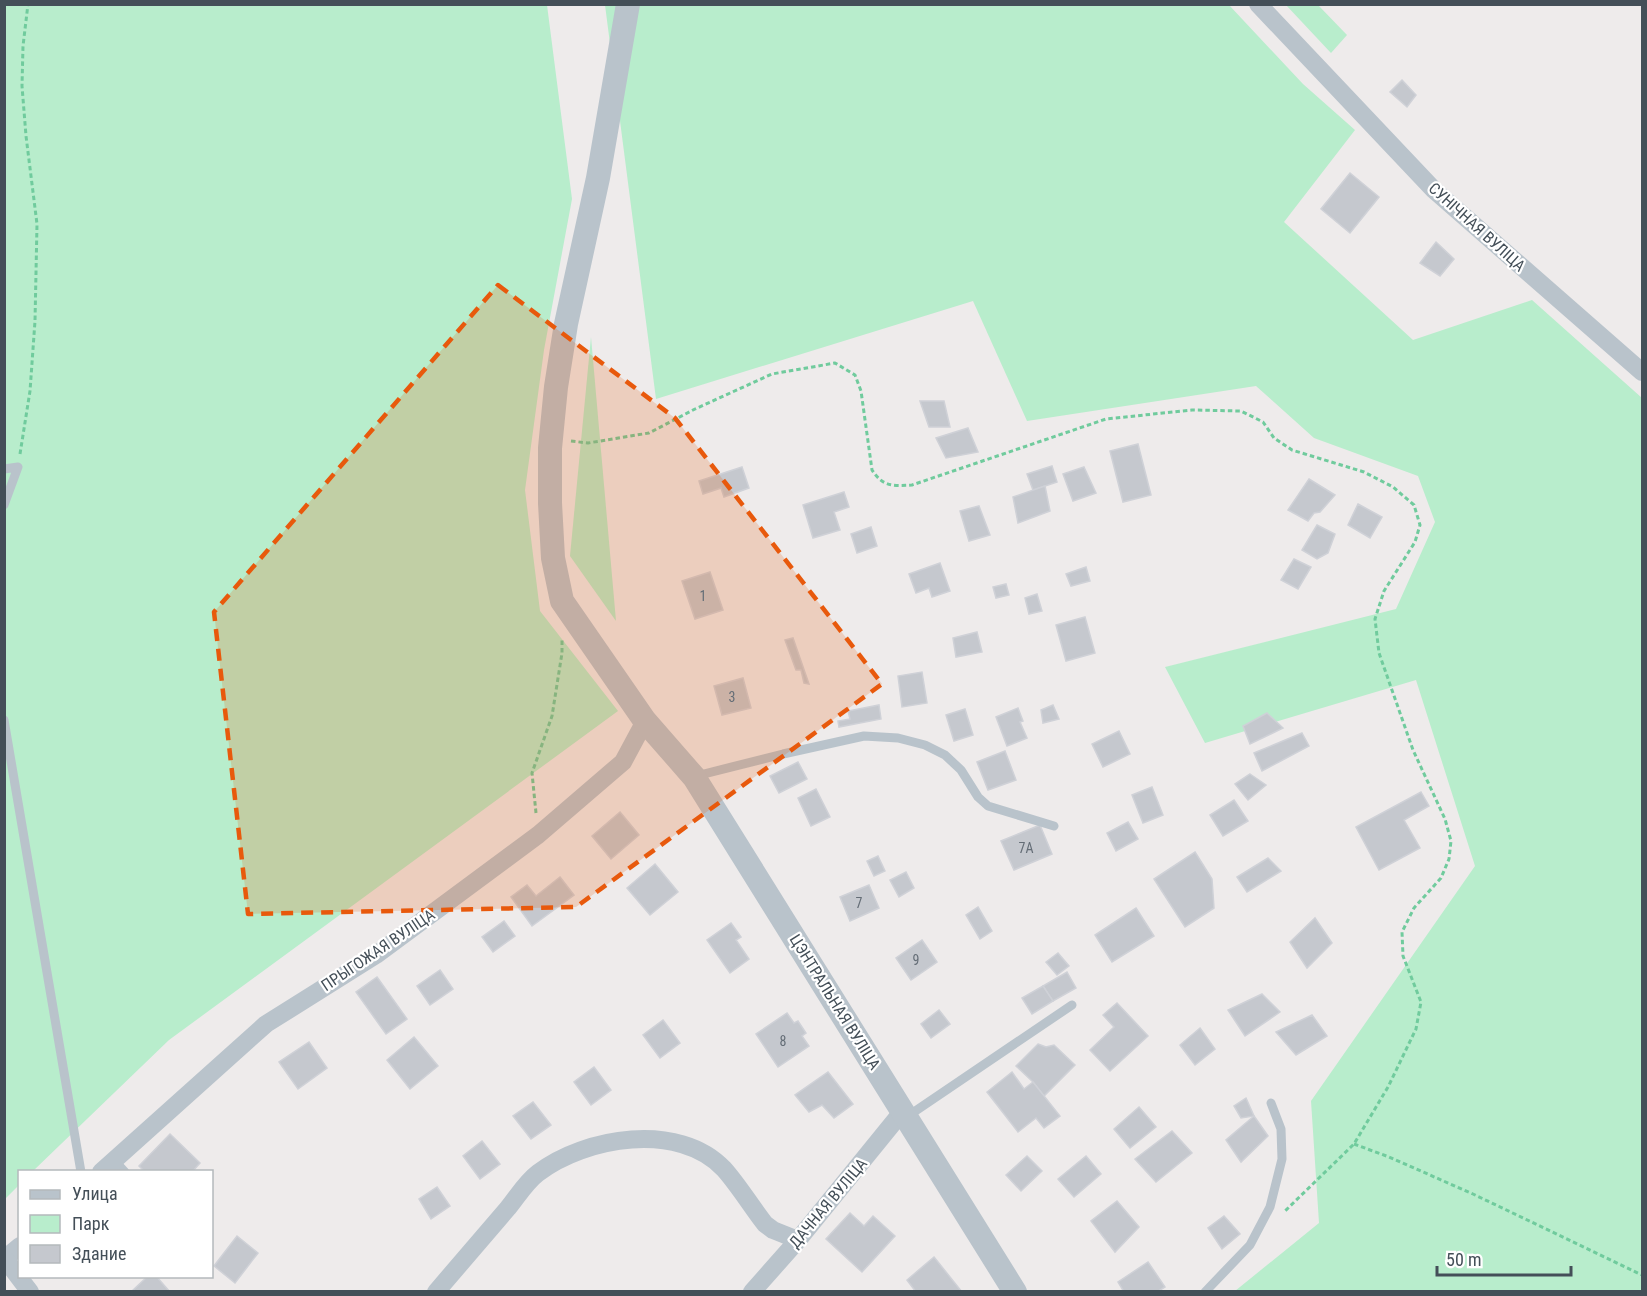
<svg xmlns="http://www.w3.org/2000/svg" width="1647" height="1296" viewBox="0 0 1647 1296" font-family="'Roboto Condensed',sans-serif">
  <style>
    .green { fill: #b8edcc }
    .building { fill: #c5c8ce; stroke: #cfd1d7; stroke-width: 1.5 }
    .lines { fill: none; stroke-linecap: round; stroke-linejoin: round }
    .path { stroke: #70cb9d; stroke-width: 3; stroke-dasharray: 4.5 3; stroke-linecap: butt }
    .service { stroke: #b9c3cb; stroke-width: 9 }
    .minor { stroke: #b9c3cb; stroke-width: 18 }
    .tertiary { stroke: #b9c3cb; stroke-width: 24 }
    .marked { fill: #e8590c; fill-opacity: 0.2; stroke: #e8590c; stroke-width: 4.5; stroke-dasharray: 12 8; stroke-linejoin: round }
    .labels { text-anchor: middle; dominant-baseline: central; stroke-width: 4.5; stroke-linejoin: round; paint-order: stroke }
    .number-label { font-size: 14px; fill: #646d76 }
    .street-label { font-size: 16px; fill: #444f58; stroke: #fff }
  </style>
  <rect width="100%" height="100%" fill="#eeebeb"/>
  <!-- green -->
  <g class="green">
    <polygon points="5,5 547,5 572,199 544,350 525,490 540,611 618,711 169,1040 33,1171 20,1172 19,1185 5,1199"/>
    <polygon points="605,5 1229,5 1303,84 1355,130 1284,222 1413,340 1532,300 1642,398 1642,1291 1235,1291 1319,1223 1311,1101 1475,866 1416,680 1205,743 1165,667 1396,609 1435,522 1418,476 1314,438 1256,386 1027,421 973,301 656,399"/>
    <polygon points="1286,5 1318,5 1347,35 1331,53"/>
    <polygon points="591,337 616,621 570,556"/>
  </g>
  <!-- building -->
  <g class="building">
    <polygon points="1402,80 1416,95 1407,107 1390,92"/>
    <polygon points="1350,173 1379,197 1350,233 1321,209"/>
    <polygon points="1436,242 1454,259 1440,276 1420,263"/>
    <polygon points="920,401 944,401 950,427 929,427"/>
    <polygon points="968,428 978,452 946,458 936,438"/>
    <polygon points="1138,444 1151,495 1123,502 1110,451"/>
    <polygon points="1052,466 1057,482 1033,490 1027,474"/>
    <polygon points="742,467 749,488 724,497 721,488 703,494 699,481"/>
    <polygon points="1084,467 1096,493 1073,501 1063,474"/>
    <polygon points="1309,479 1335,495 1320,512 1314,513 1308,521 1288,510"/>
    <polygon points="1045,486 1050,511 1018,523 1013,497"/>
    <polygon points="844,492 849,507 834,512 840,530 813,538 803,505"/>
    <polygon points="1358,504 1382,517 1370,538 1348,525"/>
    <polygon points="979,506 990,535 969,541 960,511"/>
    <polygon points="1317,525 1335,534 1328,553 1317,559 1302,550"/>
    <polygon points="871,527 877,546 857,553 851,534"/>
    <polygon points="1294,559 1311,567 1298,589 1281,580"/>
    <polygon points="940,563 950,591 932,597 929,588 916,593 909,574"/>
    <polygon points="1086,567 1090,581 1071,586 1066,574"/>
    <polygon points="710,572 723,610 695,619 682,581"/>
    <polygon points="1006,584 1009,595 996,598 993,587"/>
    <polygon points="1037,594 1042,611 1029,614 1025,598"/>
    <polygon points="1085,617 1095,653 1066,661 1056,625"/>
    <polygon points="977,632 982,652 956,657 953,638"/>
    <polygon points="793,638 809,684 804,683 801,670 796,670 785,640"/>
    <polygon points="922,672 927,703 902,707 898,676"/>
    <polygon points="743,678 751,708 722,715 714,686"/>
    <polygon points="879,705 881,719 839,727 838,721 850,719 848,711"/>
    <polygon points="1053,705 1059,719 1043,723 1041,710"/>
    <polygon points="1018,708 1023,721 1020,722 1027,738 1007,746 996,717"/>
    <polygon points="965,709 973,735 954,741 946,715"/>
    <polygon points="1267,713 1283,728 1250,744 1243,726"/>
    <polygon points="1119,731 1130,754 1103,767 1092,744"/>
    <polygon points="1302,733 1309,746 1262,771 1254,753"/>
    <polygon points="1005,751 1016,780 988,790 977,762"/>
    <polygon points="798,762 807,779 779,793 770,776"/>
    <polygon points="1250,774 1266,785 1248,800 1235,784"/>
    <polygon points="1152,787 1163,815 1143,823 1132,795"/>
    <polygon points="816,789 830,817 811,826 798,798"/>
    <polygon points="1421,792 1429,806 1404,820 1420,848 1379,870 1356,827"/>
    <polygon points="1234,800 1248,821 1223,836 1210,815"/>
    <polygon points="620,812 639,835 611,859 592,836"/>
    <polygon points="1128,822 1138,839 1116,851 1107,833"/>
    <polygon points="1040,825 1052,854 1014,870 1001,841"/>
    <polygon points="1195,852 1212,879 1214,908 1185,927 1154,879"/>
    <polygon points="878,856 885,871 874,876 867,861"/>
    <polygon points="1268,858 1281,871 1247,892 1237,877"/>
    <polygon points="655,864 678,892 650,915 627,888"/>
    <polygon points="906,872 914,888 899,897 890,880"/>
    <polygon points="560,877 574,895 532,926 511,897 527,885 536,896"/>
    <polygon points="869,885 879,908 850,921 840,897"/>
    <polygon points="978,907 992,931 980,939 966,915"/>
    <polygon points="1136,908 1154,936 1112,962 1095,935"/>
    <polygon points="1315,918 1332,943 1307,968 1290,942"/>
    <polygon points="504,921 515,936 493,952 482,937"/>
    <polygon points="731,923 741,937 736,940 749,959 730,973 707,940"/>
    <polygon points="922,940 937,962 911,980 896,958"/>
    <polygon points="1058,953 1069,966 1057,975 1046,962"/>
    <polygon points="440,970 453,989 430,1005 417,986"/>
    <polygon points="1067,972 1076,988 1053,1001 1043,986"/>
    <polygon points="377,977 407,1019 386,1034 356,992"/>
    <polygon points="1043,986 1053,1001 1032,1014 1022,998"/>
    <polygon points="1262,994 1280,1012 1245,1036 1228,1010"/>
    <polygon points="1117,1003 1148,1036 1110,1071 1090,1050 1114,1027 1103,1015"/>
    <polygon points="939,1010 950,1024 931,1038 921,1024"/>
    <polygon points="787,1013 794,1023 798,1021 806,1033 802,1036 809,1046 778,1067 756,1034"/>
    <polygon points="1312,1015 1327,1036 1296,1055 1276,1032"/>
    <polygon points="663,1020 680,1043 660,1058 643,1035"/>
    <polygon points="1200,1028 1215,1049 1195,1065 1180,1045"/>
    <polygon points="414,1037 438,1066 410,1089 387,1060"/>
    <polygon points="309,1042 327,1068 298,1089 279,1062"/>
    <polygon points="1038,1044 1046,1047 1054,1045 1075,1065 1044,1096 1033,1082 1016,1066"/>
    <polygon points="594,1067 611,1090 591,1105 574,1082"/>
    <polygon points="828,1072 853,1104 834,1118 822,1105 809,1112 795,1095"/>
    <polygon points="1012,1072 1024,1089 1033,1082 1060,1116 1044,1128 1036,1118 1018,1132 987,1092"/>
    <polygon points="1246,1098 1254,1116 1241,1118 1234,1106"/>
    <polygon points="533,1102 551,1125 531,1139 513,1116"/>
    <polygon points="1139,1107 1156,1127 1130,1148 1114,1129"/>
    <polygon points="1254,1116 1268,1136 1241,1162 1226,1140"/>
    <polygon points="1172,1131 1192,1153 1156,1182 1135,1159"/>
    <polygon points="170,1134 200,1163 192,1172 145,1172 139,1166"/>
    <polygon points="482,1141 500,1164 480,1179 463,1156"/>
    <polygon points="1027,1156 1042,1171 1021,1191 1006,1175"/>
    <polygon points="1086,1156 1101,1174 1074,1197 1058,1179"/>
    <polygon points="437,1187 450,1206 431,1219 419,1199"/>
    <polygon points="1117,1201 1139,1227 1115,1252 1091,1221"/>
    <polygon points="850,1213 864,1226 873,1216 895,1236 862,1272 826,1239"/>
    <polygon points="1224,1216 1240,1234 1222,1249 1208,1228"/>
    <polygon points="237,1236 258,1253 235,1283 214,1266"/>
    <polygon points="934,1257 962,1292 916,1292 907,1280"/>
    <polygon points="1148,1262 1165,1287 1157,1292 1124,1292 1118,1282"/>
    <polygon points="148,1276 156,1276 170,1292 131,1292"/>
  </g>
  <g class="lines">
    <!-- path -->
    <g class="path">
      <path d="M 571,441 L 588,443 L 649,433 L 695,409 L 772,374 L 835,363 L 855,375 L 861,391 L 872,470 C 883,487 893,486 912,485 L 1106,419 L 1192,410 L 1241,411 L 1263,422 L 1274,438 L 1292,450 L 1364,472 L 1393,487 L 1414,505 L 1420,525 L 1415,542 L 1384,591 L 1375,619 L 1379,653 L 1413,750 L 1445,819 L 1451,841 L 1449,859 L 1441,878 L 1414,908 L 1402,932 L 1403,956 L 1421,1002 L 1416,1029 L 1388,1087 L 1354,1144 L 1284,1212"/>
      <polyline points="20,454 30,391 35,321 37,224 26,136 22,86 23,46 28,4"/>
      <polyline points="536,813 532,773 552,716 562,653 562,638"/>
      <polyline points="1354,1144 1389,1157 1473,1194 1642,1275"/>
    </g>
    <!-- service -->
    <g class="service">
      <polyline points="4,469 18,467 4,505"/>
      <polyline points="4,720 81,1172"/>
      <polyline points="696,776 783,754 864,736 898,738 925,745 945,755 961,770 978,797 988,806 1054,826"/>
      <polyline points="908,1116 1072,1005"/>
      <polyline points="114,1160 125,1172"/>
      <polyline points="1205,1292 1250,1245 1270,1207 1282,1159 1281,1129 1271,1103"/>
    </g>
    <!-- minor -->
    <g class="minor">
      <polyline points="1258,4 1434,190 1642,372"/>
      <polyline points="101,1172 266,1024 376,955 538,835 623,762 645,721"/>
      <polyline points="4,1259 20,1246"/>
      <polyline points="5,1259 30,1292"/>
      <path d="M 436,1292 C 460,1264 484,1236 508,1208 C 517,1197 526,1182 538,1173 C 585,1137 679,1121 724,1169 C 739,1186 751,1206 765,1224 L 773,1230 L 798,1240"/>
      <polyline points="752,1292 798,1240 902,1112"/>
    </g>
    <!-- tertiary -->
    <polyline class="tertiary" points="628,4 598,178 566,324 556,387 550,448 550,503 553,558 562,601 645,721 694,777 1015,1292"/>
  </g>
  <!-- marked area -->
  <path class="marked" d="M 498,285 L 675,418 L 882,684 L 576,907 L 248,914 L 214,612 Z"/>
  <g class="labels">
    <!-- number labels -->
    <g class="number-label">
      <text x="703" y="596">1</text>
      <text x="732" y="697">3</text>
      <text x="1026" y="848">7А</text>
      <text x="859" y="903">7</text>
      <text x="916" y="960">9</text>
      <text x="783" y="1041">8</text>
    </g>
    <!-- street labels -->
    <g class="street-label">
      <text transform="translate(1477 227) rotate(42)">СУНІЧНАЯ ВУЛІЦА</text>
      <text transform="translate(378 950) rotate(-34)">ПРЫГОЖАЯ ВУЛІЦА</text>
      <text transform="translate(835 1002) rotate(58)">ЦЭНТРАЛЬНАЯ ВУЛІЦА</text>
      <text transform="translate(828 1203) rotate(-50)">ДАЧНАЯ ВУЛІЦА</text>
    </g>
  </g>
  <!-- border -->
  <rect width="1647" height="1296" fill="none" stroke="#444f58" stroke-width="12"/>
  <!-- legend -->
  <rect x="18" y="1170" width="195" height="108" fill="#ffffff" stroke="#b4b9bc" stroke-width="1.5"/>
  <rect x="30" y="1190" width="30" height="9" fill="#b9c3cb" stroke="#b4b9bc" stroke-width="1.5"/>
  <text x="72" y="1200" font-size="18" fill="#444f58">Улица</text>
  <rect x="30" y="1215" width="30" height="18" fill="#b8edcc" stroke="#b4b9bc" stroke-width="1.5"/>
  <text x="72" y="1230" font-size="18" fill="#444f58">Парк</text>
  <rect x="30" y="1245" width="30" height="18" fill="#c5c8ce" stroke="#b4b9bc" stroke-width="1.5"/>
  <text x="72" y="1260" font-size="18" fill="#444f58">Здание</text>
  <!-- scale -->
  <path d="M1437 1266v9h134v-9" fill="none" stroke="#444f58" stroke-width="3"/>
  <text x="1446" y="1266" font-size="18" fill="#444f58" stroke="#ffffff" stroke-width="4.5" paint-order="stroke">50 m</text>
</svg>
